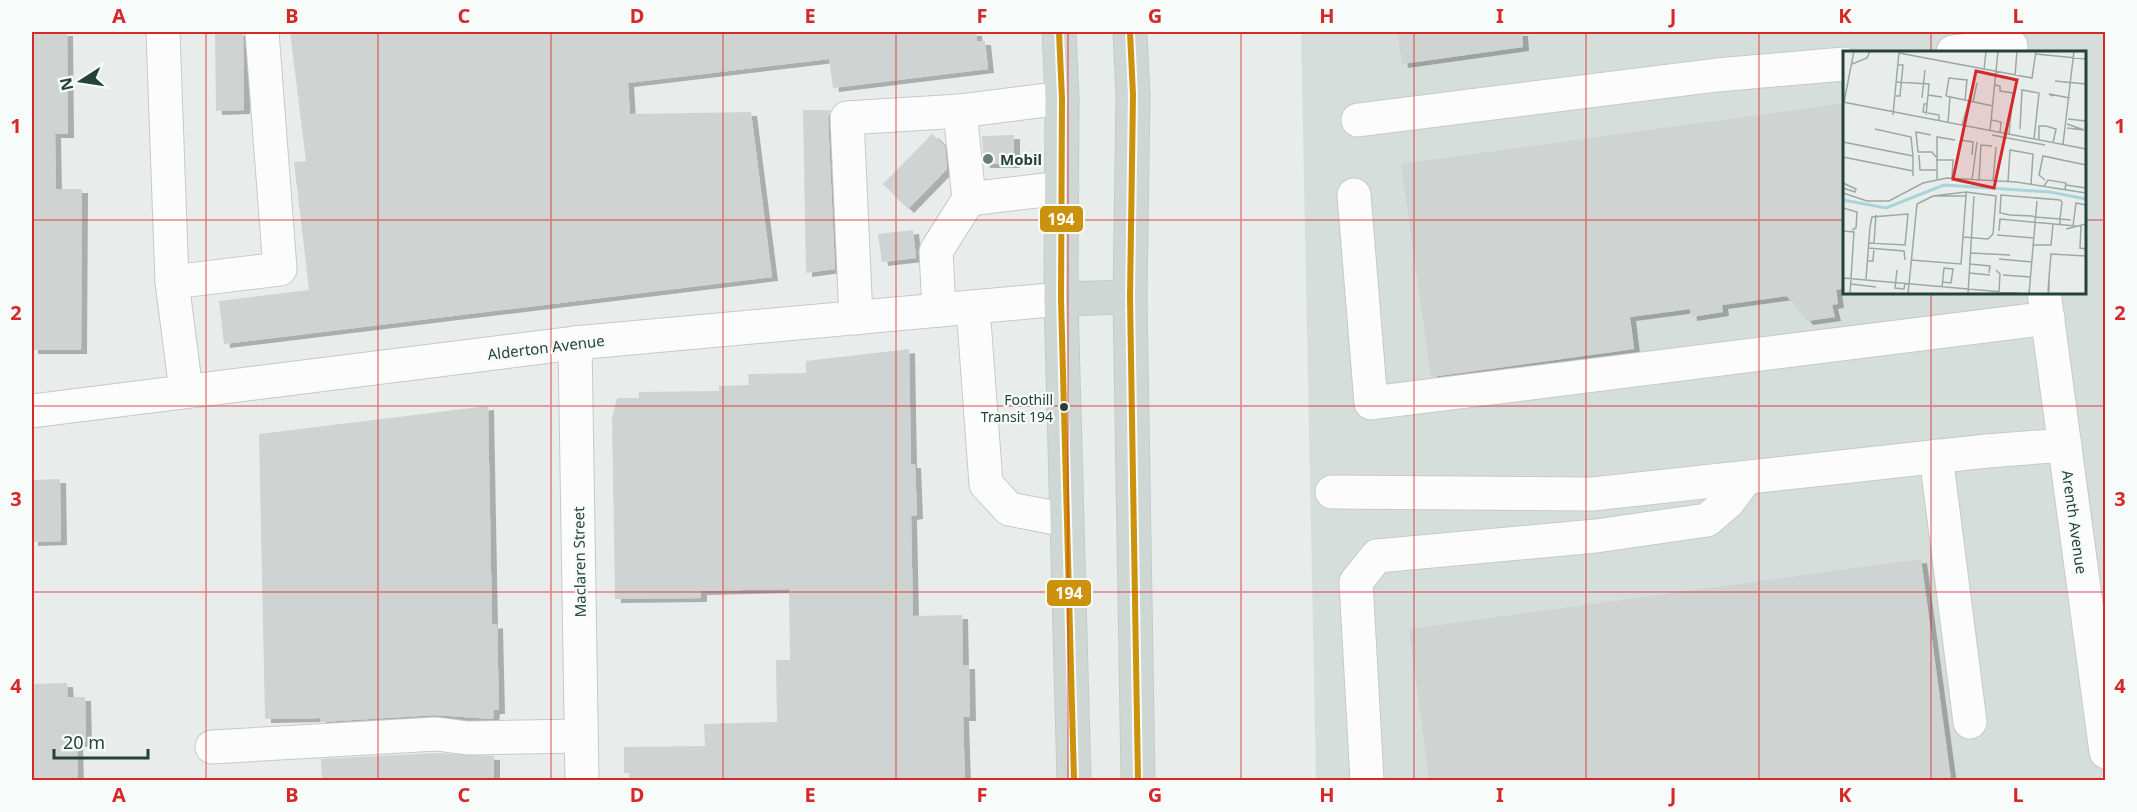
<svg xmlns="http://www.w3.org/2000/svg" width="2137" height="812" viewBox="0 0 2137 812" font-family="'Noto Sans',sans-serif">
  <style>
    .built { fill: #d6dedb; fill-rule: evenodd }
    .building { fill: #cfd4d2; filter: url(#shadow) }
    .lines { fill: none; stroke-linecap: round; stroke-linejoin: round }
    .minor-casing { stroke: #c5cac8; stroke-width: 35 }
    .major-casing { stroke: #c3ccc9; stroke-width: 35 }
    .minor { stroke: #fcfcfc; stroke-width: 33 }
    .major { stroke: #cfd7d5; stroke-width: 33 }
    .bus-1-casing { stroke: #f7fbf9; stroke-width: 10 }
    .bus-1 { stroke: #cd920c; stroke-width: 6 }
    .grid { fill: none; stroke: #d62828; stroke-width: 1.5; stroke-opacity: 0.55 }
    .poi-dot { fill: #697e78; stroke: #f7fbf9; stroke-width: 2 }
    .bus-dot { fill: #24423a; stroke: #f7fbf9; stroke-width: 2 }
    .labels { text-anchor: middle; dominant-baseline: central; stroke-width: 4.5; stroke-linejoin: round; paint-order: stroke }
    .bus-label { font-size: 14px; fill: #24423a; stroke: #f7fbf9; text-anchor: end }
    .poi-label { font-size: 15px; font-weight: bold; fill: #24423a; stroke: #f7fbf9; text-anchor: start }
    .street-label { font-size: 15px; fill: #24423a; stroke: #f7fbf9 }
    .inset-river { fill: none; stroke: #a9d4db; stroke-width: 3 }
    .inset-road { fill: none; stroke: #9aa9a4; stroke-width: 1.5 }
    .view { fill: #d62828; fill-opacity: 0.15; stroke: #d62828; stroke-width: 3 }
    .inset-edge { fill: none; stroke: #24423a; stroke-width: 3 }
    .line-badge { stroke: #f7fbf9; stroke-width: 2 }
    .badge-label { font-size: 16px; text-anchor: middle; font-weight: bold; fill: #fff }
    .neatline { fill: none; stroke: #d62828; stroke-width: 2 }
    .grid-label { font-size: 20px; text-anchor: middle; font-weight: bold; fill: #d62828 }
  </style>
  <defs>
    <filter id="shadow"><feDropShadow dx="6" dy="4" stdDeviation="0" flood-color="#0004"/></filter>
  </defs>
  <rect width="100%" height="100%" fill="#e8edeb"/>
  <!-- built -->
  <path class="built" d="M 1301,32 L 2105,32 L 2105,780 L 1316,780 ZM 1844,52 L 2084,52 L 2084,292 L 1844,292 Z"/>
  <!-- building -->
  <g class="building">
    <polygon points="67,32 68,134 55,134 56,189 82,189 81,350 32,350 32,33"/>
    <polygon points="215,32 243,32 244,110 216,111"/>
    <polygon points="290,32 976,32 977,41 985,41 988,69 833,88 829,59 628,83 630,114 751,112 772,277 224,344 219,301 309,290 294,162 306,161"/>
    <polygon points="1397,32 1522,32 1523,47 1402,64"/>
    <polygon points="1845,103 1845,288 1836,290 1838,304 1832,305 1835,317 1807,321 1787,296 1722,305 1723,312 1691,317 1690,309 1630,317 1634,349 1431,377 1401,164"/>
    <polygon points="803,110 830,110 828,119 835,269 806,273"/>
    <polygon points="932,134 945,146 947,169 908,209 883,184"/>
    <polygon points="1014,135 1014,164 984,164 982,136"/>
    <polygon points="913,230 916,258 882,262 878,234"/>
    <polygon points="909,349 911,464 915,464 917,515 911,516 913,616 962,615 963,665 969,665 970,717 963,717 965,780 629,779 629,773 624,773 624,747 705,746 704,724 777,722 776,660 790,660 789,589 701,591 701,598 615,599 612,418 617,398 639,398 639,392 719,391 719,386 749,385 748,374 806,373 806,361"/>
    <polygon points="488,406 492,625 497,624 499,710 494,710 493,719 435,715 320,722 320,718 265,719 259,434"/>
    <polygon points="60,479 61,541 32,542 32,480"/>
    <polygon points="1921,559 1951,780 1429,780 1409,629"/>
    <polygon points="67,683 68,697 85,697 86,742 77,743 78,780 32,780 32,684"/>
    <polygon points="435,753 494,756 494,780 322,780 321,759"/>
  </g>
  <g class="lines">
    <defs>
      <g id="minor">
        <polyline points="163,32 172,282"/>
        <polyline points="1953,52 2011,46"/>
        <polyline points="960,111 969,199"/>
        <polyline points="1358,120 1717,75 1844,64"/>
        <polyline points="1354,195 1371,403 2048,318"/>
        <polyline points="2044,292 2106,752"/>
        <polyline points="973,307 986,484 1009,509 1066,520"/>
        <polyline points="939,310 936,251 969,199 1062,188"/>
        <polyline points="856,318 847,118 960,111 1062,98"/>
        <polyline points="575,343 582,780"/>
        <polyline points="186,391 172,282 280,269 262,32"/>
        <polyline points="32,411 575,343 1061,299"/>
        <polyline points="1936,456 1970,722"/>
        <polyline points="1332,492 1593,494 1987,451 2065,445"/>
        <polyline points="212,747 436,734 468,738 581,736"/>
        <polyline points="1367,780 1356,582 1377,556 1596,536 1707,520 1728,502 1746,478"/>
      </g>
      <g id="major">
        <polyline points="1059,32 1062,98 1061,299 1074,780"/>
        <polyline points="1130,32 1133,95 1130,297 1138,780"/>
        <polyline points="1061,299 1130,297"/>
      </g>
    </defs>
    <!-- minor casing -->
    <use href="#minor" class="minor-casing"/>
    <!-- major casing -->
    <use href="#major" class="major-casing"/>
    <!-- minor -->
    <use href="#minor" class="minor"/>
    <!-- major -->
    <use href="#major" class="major"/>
    <defs>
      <g id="bus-1">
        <polyline points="1059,32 1062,98 1061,299 1074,780"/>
        <polyline points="1130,32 1133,95 1130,297 1138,780"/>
      </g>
    </defs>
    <!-- bus-1 casing -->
    <use href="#bus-1" class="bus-1-casing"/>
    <!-- bus-1 -->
    <use href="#bus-1" class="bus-1"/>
  </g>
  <!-- grid -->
  <path class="grid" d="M 206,32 L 206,780M 378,32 L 378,780M 551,32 L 551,780M 723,32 L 723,780M 896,32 L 896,780M 1068,32 L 1068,780M 1241,32 L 1241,780M 1414,32 L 1414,780M 1586,32 L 1586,780M 1759,32 L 1759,780M 1931,32 L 1931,52M 32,220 L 1844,220M 2084,220 L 2106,220M 1931,292 L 1931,780M 32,406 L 2106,406M 32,592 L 2106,592"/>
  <!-- markers -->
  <circle class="poi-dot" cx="988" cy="159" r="6"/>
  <circle class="bus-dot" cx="1064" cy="407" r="5"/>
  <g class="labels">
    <!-- bus labels -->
    <g class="bus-label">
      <text x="1053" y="399">Foothill<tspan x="1053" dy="17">Transit 194</tspan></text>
    </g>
    <!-- poi labels -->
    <g class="poi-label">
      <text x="1000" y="159">Mobil</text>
    </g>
    <!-- street labels -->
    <g class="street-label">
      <text transform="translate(546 347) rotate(-7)">Alderton Avenue</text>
      <text transform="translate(2075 522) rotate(82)">Arenth Avenue</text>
      <text transform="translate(579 562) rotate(-91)">Maclaren Street</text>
    </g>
  </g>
  <!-- overview -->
  <g transform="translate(1843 51)">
    <rect width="243" height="243" fill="#e8edeb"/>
    <path class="inset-river" d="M 0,149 L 43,157 L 101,134 L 207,141 L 243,148"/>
    <path class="inset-road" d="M 56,2 L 189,27 L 193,0M 193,3 L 243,8M 9,13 L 24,7 L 27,0M 141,19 L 143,0M 172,25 L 174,0M 212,30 L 243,33M 54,31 L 86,33 L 85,44 L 99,46M 152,34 L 157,35 L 157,40 L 170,42 L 166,83M 53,45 L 57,45 L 60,14 L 55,14M 103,45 L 106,27 L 124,29 L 122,49M 103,45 L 150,55M 210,45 L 206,43 L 227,47M 79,47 L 82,19M 0,51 L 243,98M 1,51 L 11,0M 130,51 L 134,32M 84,53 L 81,53 L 80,61 L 96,64 L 96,69M 50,64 L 56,1M 83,64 L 85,44M 225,68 L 243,70M 148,69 L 158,71 L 157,82M 105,71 L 107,46M 119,74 L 126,50M 224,77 L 241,79 L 224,73M 177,78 L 179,39 L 196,42 L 191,88M 147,80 L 155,0M 88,84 L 73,81 L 75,101 L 89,101 L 93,106M 149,84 L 202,94M 117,89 L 130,91 L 129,104M 196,89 L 196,75 L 203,75 L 213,78 L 210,92M 0,91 L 70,105 L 68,86 L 32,78M 220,93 L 231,0M 76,104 L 77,119 L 93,119M 70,105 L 70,125M 0,106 L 70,120M 93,109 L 110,109 L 109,127M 94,128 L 94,86 L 112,89M 129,129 L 134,91M 136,129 L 138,94 L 149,95M 202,129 L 196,124 L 200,105 L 243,114M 150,130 L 153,96M 165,131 L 167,99 L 190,103 L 188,133M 0,132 L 13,138 L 12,141 L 0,137M 223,134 L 243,137M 201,135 L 205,129 L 223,132 L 222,138M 0,142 L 24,150 L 46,150 L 80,132 L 104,127 L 173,131 L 243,142M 0,157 L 14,161 L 13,177 L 9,179M 217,173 L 217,168 L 219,151 L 217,149 L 158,144 L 157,162 L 167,164 L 189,165 L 192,166 L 217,168 L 228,169M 238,174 L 237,197 L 243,198M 230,175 L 233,152 L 243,154M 223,178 L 243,173M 0,180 L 11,181 L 7,243M 156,180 L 157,168 L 233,175M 154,184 L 191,187M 120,186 L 145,188 L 150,183 L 153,145 L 123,141 L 90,145 L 123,145 L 123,141M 31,192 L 33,164M 190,194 L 208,194 L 210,173M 25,197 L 61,200 L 62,209M 127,202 L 167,204M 156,208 L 189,211M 68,209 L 118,213 L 123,145M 24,210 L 30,210 L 31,197M 127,213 L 147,215 L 146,222M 54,219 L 52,237 L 61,238 L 62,232M 153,219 L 157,223 L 156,241M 126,222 L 147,224M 160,224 L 188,226M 0,227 L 182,243M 206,227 L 208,203 L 243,205M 23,228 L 27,176 L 29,166 L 65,163 L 62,194 L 26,192M 8,233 L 33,236M 99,236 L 101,217 L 110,218 L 108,232 L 100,231M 65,243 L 74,153 L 90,145M 125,243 L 131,145M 186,243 L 194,150M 205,243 L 206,238 L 206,227 L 205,240"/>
    <path class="view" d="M 133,20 L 174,29 L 151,137 L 110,128 Z"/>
    <rect width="243" height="243" class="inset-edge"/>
  </g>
  <g class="line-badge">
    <rect x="1039" y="205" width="45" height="28" rx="6" fill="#cd920c"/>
    <rect x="1046" y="579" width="46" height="28" rx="6" fill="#cd920c"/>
  </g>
  <g class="badge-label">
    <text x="1061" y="225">194</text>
    <text x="1069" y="599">194</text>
  </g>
  <!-- border -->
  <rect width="2137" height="812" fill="none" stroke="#f7fbf9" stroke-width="66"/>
  <!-- north arrow -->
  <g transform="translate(81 81) rotate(258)" stroke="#f7fbf9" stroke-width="4.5" paint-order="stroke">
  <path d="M0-4.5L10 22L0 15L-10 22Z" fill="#24423a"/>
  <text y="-9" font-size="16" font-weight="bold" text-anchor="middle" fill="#24423a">N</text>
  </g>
  <!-- scale -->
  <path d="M54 749v9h94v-9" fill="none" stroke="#24423a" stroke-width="3"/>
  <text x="63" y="749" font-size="18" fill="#24423a" stroke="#f7fbf9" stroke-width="4.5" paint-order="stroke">20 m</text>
  <rect x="33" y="33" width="2071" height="746" class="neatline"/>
  <g class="grid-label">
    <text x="119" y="23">A</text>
    <text x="292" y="23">B</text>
    <text x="464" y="23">C</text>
    <text x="637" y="23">D</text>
    <text x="810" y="23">E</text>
    <text x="982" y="23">F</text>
    <text x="1155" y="23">G</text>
    <text x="1327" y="23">H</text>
    <text x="1500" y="23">I</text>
    <text x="1673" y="23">J</text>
    <text x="1845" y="23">K</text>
    <text x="2018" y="23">L</text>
    <text x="16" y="133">1</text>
    <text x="2120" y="133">1</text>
    <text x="16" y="320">2</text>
    <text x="2120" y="320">2</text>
    <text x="16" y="506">3</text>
    <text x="2120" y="506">3</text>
    <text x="16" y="693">4</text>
    <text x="2120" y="693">4</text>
    <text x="119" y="802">A</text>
    <text x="292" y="802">B</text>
    <text x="464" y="802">C</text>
    <text x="637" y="802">D</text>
    <text x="810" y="802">E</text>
    <text x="982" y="802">F</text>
    <text x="1155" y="802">G</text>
    <text x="1327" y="802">H</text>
    <text x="1500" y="802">I</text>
    <text x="1673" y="802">J</text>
    <text x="1845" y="802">K</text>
    <text x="2018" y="802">L</text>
  </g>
</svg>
